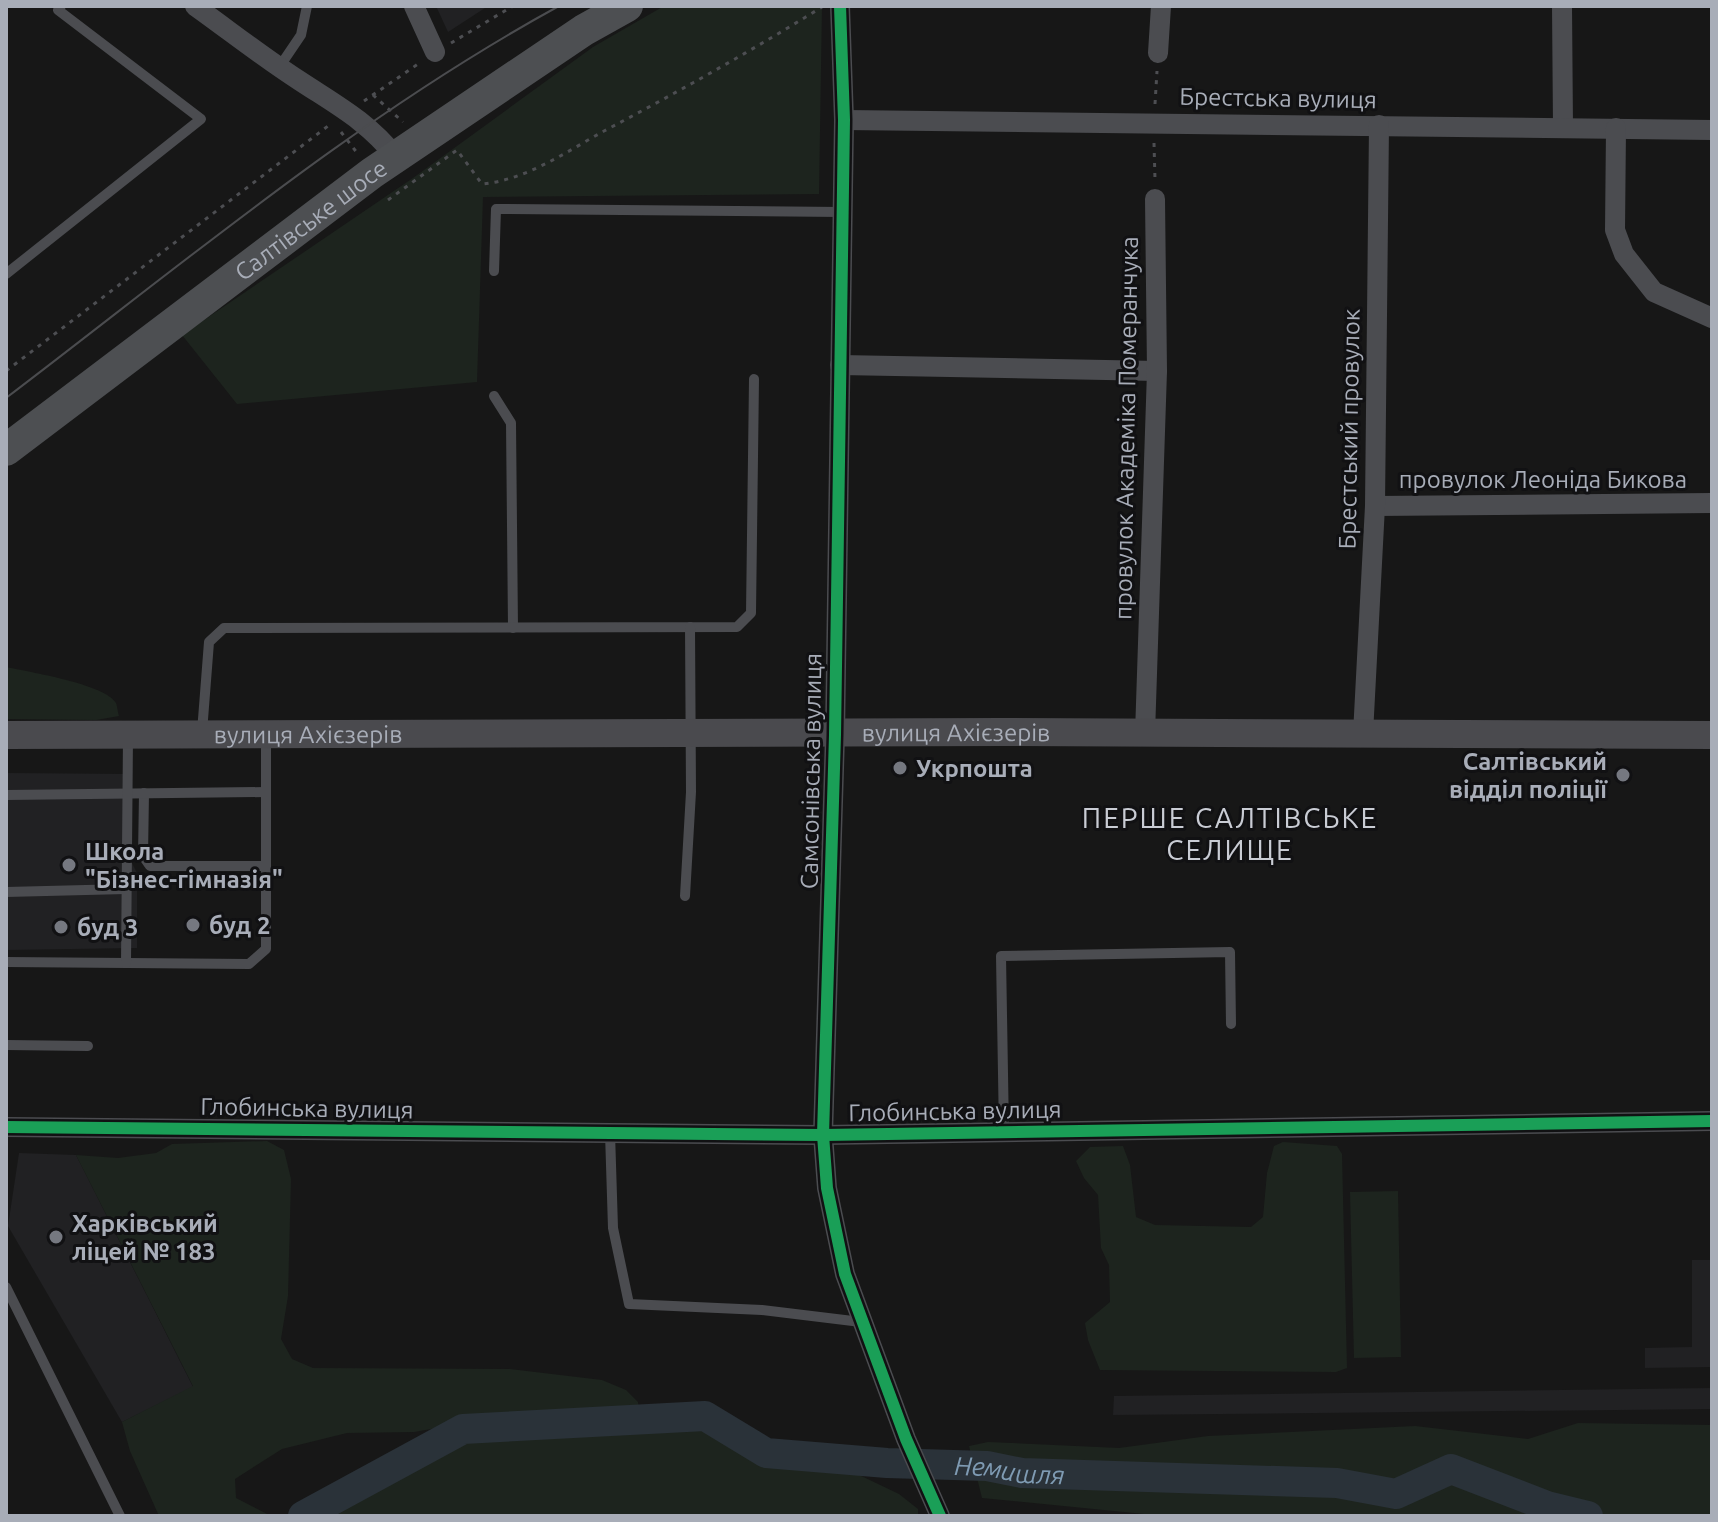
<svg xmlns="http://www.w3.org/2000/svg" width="1718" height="1522" viewBox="0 0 1718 1522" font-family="Ubuntu,sans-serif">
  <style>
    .built { fill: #212123 }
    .green { fill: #1d241e }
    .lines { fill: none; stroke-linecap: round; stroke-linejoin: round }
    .river { stroke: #2a3239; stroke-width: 30 }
    .path { stroke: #4d4e52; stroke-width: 3; stroke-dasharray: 4 6; stroke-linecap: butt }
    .service { stroke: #4b4c50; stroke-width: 10 }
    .minor { stroke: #4b4c50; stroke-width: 20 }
    .secondary { stroke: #4a4a4e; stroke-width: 28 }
    .primary { stroke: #4d4f52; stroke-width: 32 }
    .tram { stroke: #4b4c4f; stroke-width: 2 }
    .cycleway-casing { stroke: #111113; stroke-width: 17 }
    .cycleway { stroke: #1a9f57; stroke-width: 12 }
    .poi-dot { fill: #757880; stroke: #111113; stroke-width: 3 }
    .labels { text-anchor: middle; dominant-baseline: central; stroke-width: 6; stroke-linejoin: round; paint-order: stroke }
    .street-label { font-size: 24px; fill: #a8adb8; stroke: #111113 }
    .poi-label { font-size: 24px; font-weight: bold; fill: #a8adb8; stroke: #111113; text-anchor: start }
    .water-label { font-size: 26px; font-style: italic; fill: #7f9bb3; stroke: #111113 }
    .quarter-label { font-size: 28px; letter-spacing: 2px; fill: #c9ccd4; stroke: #111113 }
  </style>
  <rect width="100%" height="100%" fill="#171717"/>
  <!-- built -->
  <g class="built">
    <polygon points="436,6 488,6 448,32"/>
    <polygon points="6,773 130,774 129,857 137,873 137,948 6,950"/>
    <polygon points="19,1153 76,1155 193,1387 122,1422 8,1226"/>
    <polygon points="1692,1260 1712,1260 1712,1367 1645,1368 1645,1348 1692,1347"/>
    <polygon points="1712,1388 1712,1409 1113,1415 1114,1396"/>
  </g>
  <!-- green -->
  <g class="green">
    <polygon points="664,6 822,6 819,194 483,197 477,382 237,404 182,335 413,178 593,47"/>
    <path d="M 6,667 C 29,672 105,684 116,703 C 117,705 118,714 119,716 L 96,720 L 6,719 Z"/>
    <polygon points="267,1141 284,1150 291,1179 288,1296 281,1339 292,1359 313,1368 510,1369 602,1380 626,1390 638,1402 639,1412 626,1415 476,1421 414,1432 347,1433 282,1449 235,1479 236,1498 271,1516 159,1516 130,1451 122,1422 193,1386 76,1155 118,1158 156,1153 172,1144"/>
    <polygon points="1283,1142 1337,1146 1342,1154 1347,1368 1336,1372 1100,1370 1088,1340 1085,1323 1110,1302 1109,1265 1101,1248 1098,1195 1084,1178 1076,1161 1090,1147 1123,1146 1130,1165 1136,1217 1155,1225 1251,1227 1263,1217 1267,1173 1274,1146"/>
    <polygon points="1398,1191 1401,1357 1354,1358 1350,1192"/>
    <polygon points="1578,1423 1712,1425 1712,1516 1164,1516 982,1498 969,1446 988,1442 1119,1448 1208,1436 1415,1426 1528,1439"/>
    <polygon points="702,1424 771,1464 853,1472 899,1494 918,1509 918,1516 322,1516 394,1472 471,1436"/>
  </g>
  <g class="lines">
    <!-- river -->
    <path class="river" id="s1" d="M 303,1516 L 463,1429 L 705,1416 L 766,1453 L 887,1463 L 987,1466 L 1022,1473 L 1337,1483 L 1396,1494 L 1451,1469 L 1547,1506 L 1588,1516"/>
    <!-- path -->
    <g class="path">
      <polyline points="451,43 513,6"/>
      <polyline points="373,95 403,122"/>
      <polyline points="364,101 421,62"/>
      <polyline points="1155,104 1157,71"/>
      <polyline points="341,132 358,154"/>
      <polyline points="1154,143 1155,180"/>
      <path d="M 388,200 L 457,150 L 482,184 C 526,180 566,152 604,131 C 678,92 751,51 822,7"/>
      <polyline points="6,371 332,123"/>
    </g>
    <!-- service -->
    <g class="service">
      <polyline points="280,66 301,35 307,6"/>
      <polyline points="494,271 496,209 842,212"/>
      <polyline points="6,274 201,119 58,10 61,6"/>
      <polyline points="494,396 511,423 513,628"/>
      <polyline points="202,732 209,642 224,628 737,627 751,613 754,379"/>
      <polyline points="144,793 143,856 150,866 266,866"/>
      <polyline points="6,795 266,792"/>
      <polyline points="6,892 126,889"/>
      <polyline points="685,896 691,792 690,627"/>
      <polyline points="6,962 249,964 266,949 266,737"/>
      <polyline points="126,963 128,737"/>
      <polyline points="6,1045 88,1046"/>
      <polyline points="1004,1132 1001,956 1230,952 1231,1024"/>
      <polyline points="610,1133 613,1228 629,1304 762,1310 861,1322"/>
      <polyline points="6,1287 120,1516"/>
    </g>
    <!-- minor -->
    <g class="minor">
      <path d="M 195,6 C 230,31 264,58 300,81 C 338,106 367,121 396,157"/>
      <polyline points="414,6 435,52"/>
      <polyline points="840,6 844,120 835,735 823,1135 827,1188 845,1274 906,1439 940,1516"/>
      <polyline points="1562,6 1563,127"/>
      <polyline points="1158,53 1161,6"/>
      <polyline points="844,120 1712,130"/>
      <polyline points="1616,128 1615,230 1624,254 1654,292 1712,318"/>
      <polyline points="840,365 1157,371"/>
      <polyline points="1375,506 1712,503"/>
      <polyline points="1145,734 1157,371 1155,199"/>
      <polyline points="1363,734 1375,506 1379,125"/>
      <polyline points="6,1127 823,1135 1712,1121"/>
    </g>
    <!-- secondary -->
    <path class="secondary" id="s2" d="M 6,735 L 1002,732 L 1712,735"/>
    <!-- primary -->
    <path class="primary" id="s3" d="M 6,450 L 372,173 L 584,30 L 627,6"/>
    <!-- tram -->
    <path class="tram" d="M 6,398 C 185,262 361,114 559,6"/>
    <defs>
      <g id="cycleway">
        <polyline points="840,6 844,120 835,735 823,1135 827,1188 845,1274 906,1439 940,1516"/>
        <polyline points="6,1127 823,1135 1712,1121"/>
      </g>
    </defs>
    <!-- cycleway casing -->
    <use href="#cycleway" class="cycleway-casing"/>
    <!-- cycleway -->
    <use href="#cycleway" class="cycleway"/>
  </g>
  <!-- markers -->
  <g class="poi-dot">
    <circle cx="900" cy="768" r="8"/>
    <circle cx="1623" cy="775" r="8"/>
    <circle cx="69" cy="865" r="8"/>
    <circle cx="193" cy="925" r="8"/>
    <circle cx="61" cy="927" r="8"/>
    <circle cx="56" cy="1237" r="8"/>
  </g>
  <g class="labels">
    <!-- street labels -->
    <g class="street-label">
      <text transform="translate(1278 98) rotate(1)">Брестська вулиця</text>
      <text stroke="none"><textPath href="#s3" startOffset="382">Салтівське шосе</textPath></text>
      <text transform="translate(1126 428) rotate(-89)">провулок Академіка Померанчука</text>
      <text transform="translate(1349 429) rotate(-89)">Брестський провулок</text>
      <text x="1543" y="479">провулок Леоніда Бикова</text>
      <text stroke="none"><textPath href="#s2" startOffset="950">вулиця Ахієзерів</textPath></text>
      <text stroke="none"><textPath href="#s2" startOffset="302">вулиця Ахієзерів</textPath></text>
      <text transform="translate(811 771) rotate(-89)">Самсонівська вулиця</text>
      <text transform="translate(307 1108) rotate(1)">Глобинська вулиця</text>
      <text transform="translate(955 1111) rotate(-1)">Глобинська вулиця</text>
    </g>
    <!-- poi labels -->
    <g class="poi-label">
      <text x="1607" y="761" text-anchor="end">Салтівський<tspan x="1607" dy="28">відділ поліції</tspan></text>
      <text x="916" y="768">Укрпошта</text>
      <text x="85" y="851">Школа<tspan x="85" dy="28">"Бізнес-гімназія"</tspan></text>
      <text x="209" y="925">буд 2</text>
      <text x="77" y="927">буд 3</text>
      <text x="72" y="1223">Харківський<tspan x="72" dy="28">ліцей № 183</tspan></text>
    </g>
    <!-- water labels -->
    <g class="water-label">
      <text stroke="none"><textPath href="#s1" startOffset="740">Немишля</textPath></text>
    </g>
    <!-- quarter labels -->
    <g class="quarter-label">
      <text x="1230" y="817">ПЕРШЕ САЛТІВСЬКЕ<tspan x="1230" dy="32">СЕЛИЩЕ</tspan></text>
    </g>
  </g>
  <!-- border -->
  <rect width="1718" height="1522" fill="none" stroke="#a8adb8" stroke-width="16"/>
</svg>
